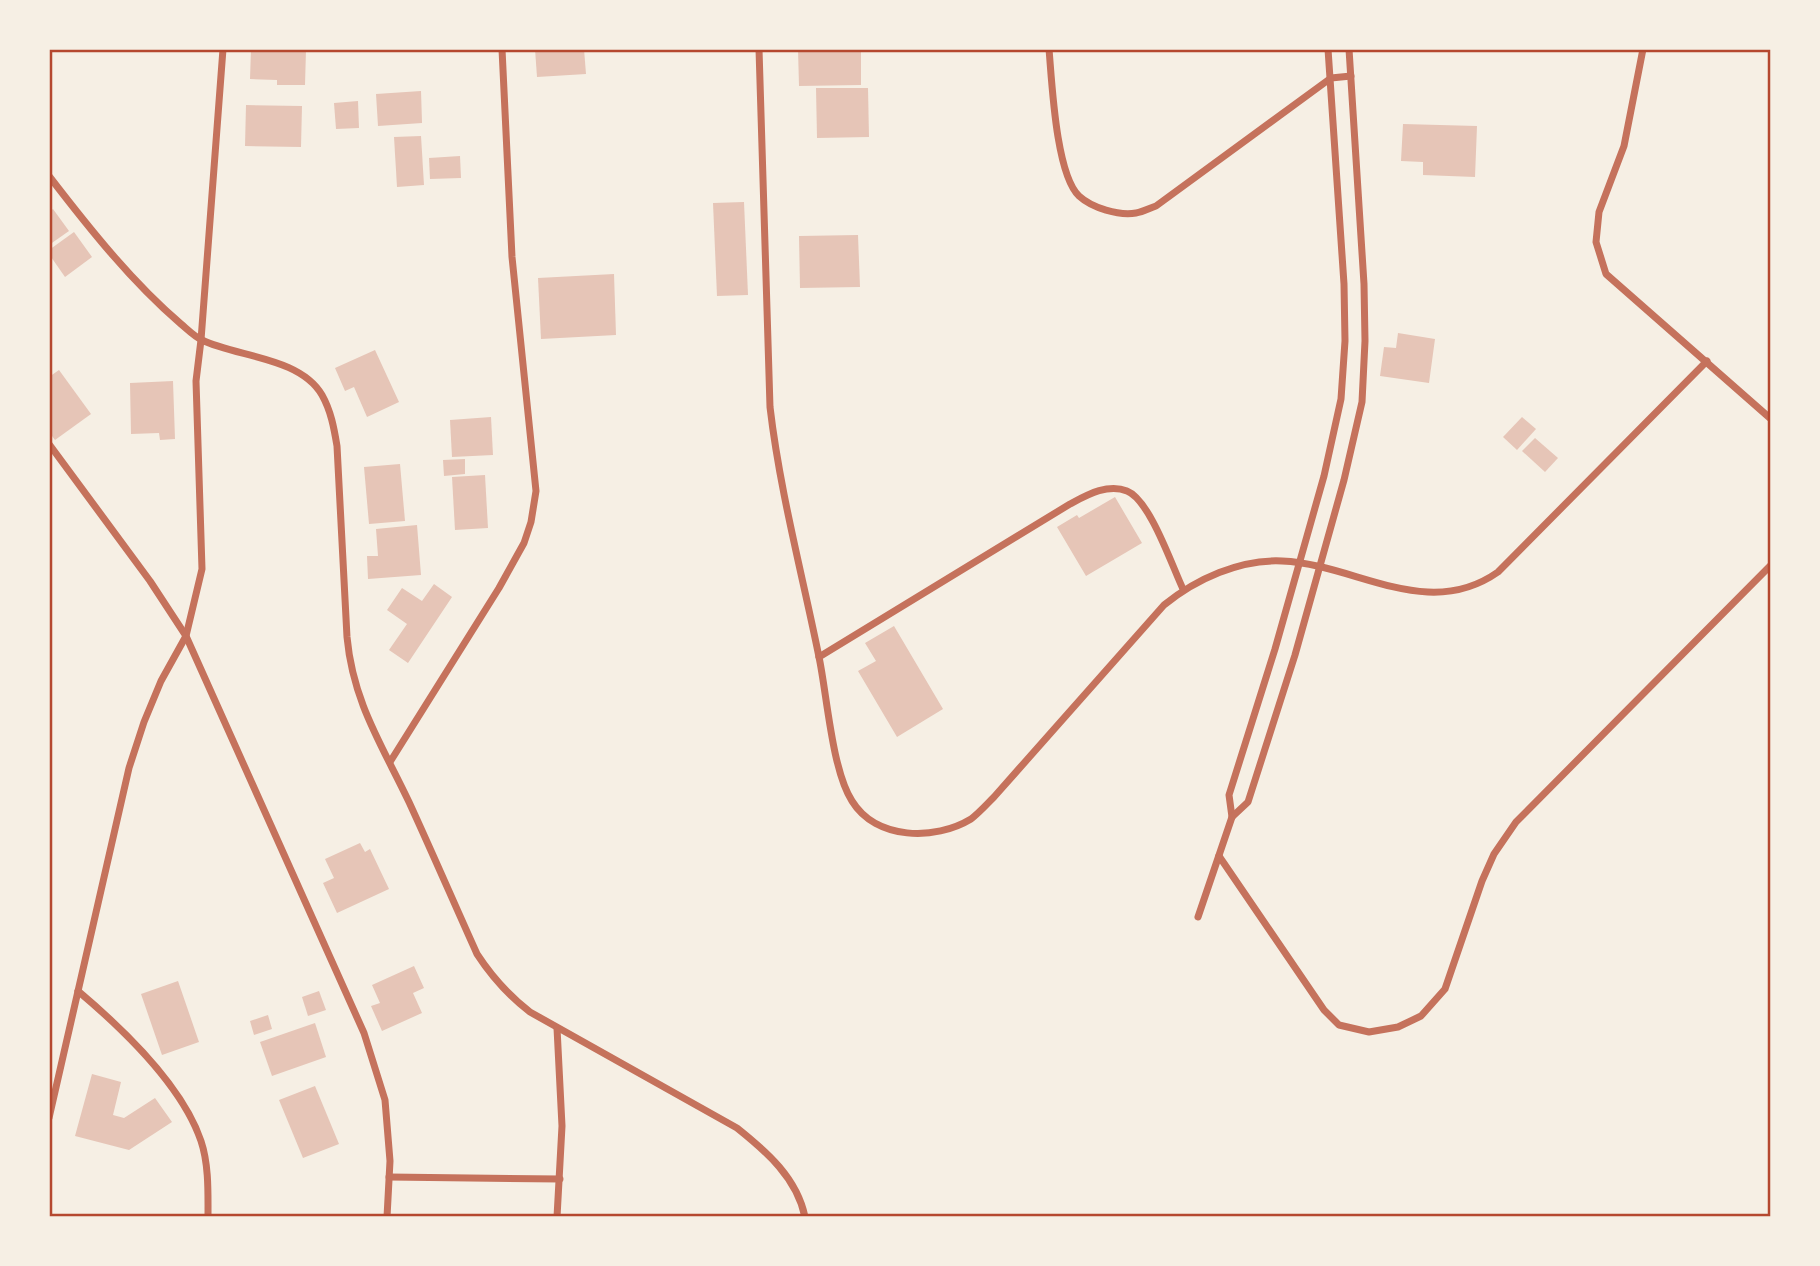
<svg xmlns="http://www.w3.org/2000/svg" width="1820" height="1266" viewBox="0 0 1820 1266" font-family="'Work Sans',sans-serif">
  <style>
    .building { fill: #e6c5b7 }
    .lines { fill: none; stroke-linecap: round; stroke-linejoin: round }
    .minor { stroke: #c5725c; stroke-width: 7 }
    .neatline { fill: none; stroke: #b5482f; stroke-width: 2.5 }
  </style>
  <rect width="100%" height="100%" fill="#f6efe4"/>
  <!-- building -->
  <g class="building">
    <polygon points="251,49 306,50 305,85 277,85 277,80 250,79"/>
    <polygon points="535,49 584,49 586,74 537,77"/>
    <polygon points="798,49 861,49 861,85 799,86"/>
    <polygon points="816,88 868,88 869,137 817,138"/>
    <polygon points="421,91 422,123 378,126 376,94"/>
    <polygon points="358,101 359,128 336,129 334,103"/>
    <polygon points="246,105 302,106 301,147 245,146"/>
    <polygon points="1403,124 1477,126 1475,177 1423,175 1423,162 1401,161"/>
    <polygon points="421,136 424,185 397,187 394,137"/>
    <polygon points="460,156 461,178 430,179 429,158"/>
    <polygon points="744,202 748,295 717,296 713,203"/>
    <polygon points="53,209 69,231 49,245 49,212"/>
    <polygon points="74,232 92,257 65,277 49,254 49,250"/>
    <polygon points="858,235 860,287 800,288 799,236"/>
    <polygon points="614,274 616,335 541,339 538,278"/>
    <polygon points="1398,333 1435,339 1429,383 1380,376 1384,347 1396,348"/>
    <polygon points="375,350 399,402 367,417 354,387 345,391 335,368"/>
    <polygon points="59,370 91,414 55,440 49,432 49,377"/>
    <polygon points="173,381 175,439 160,440 159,433 131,434 130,383"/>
    <polygon points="491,417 493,455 452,457 450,420"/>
    <polygon points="1522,417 1536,429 1517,450 1503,437"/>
    <polygon points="1535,438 1558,458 1545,472 1522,451"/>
    <polygon points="465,459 465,474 444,476 443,460"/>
    <polygon points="400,464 405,521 369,524 364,467"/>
    <polygon points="485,475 488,528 455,530 452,477"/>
    <polygon points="1115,497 1142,543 1086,576 1057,527 1077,515 1079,518"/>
    <polygon points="417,525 421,575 368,579 367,556 378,556 376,529"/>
    <polygon points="434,584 452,597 408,663 389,650 407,624 387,610 402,588 422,601"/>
    <polygon points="894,626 943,709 897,737 858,671 876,661 865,643"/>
    <polygon points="360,843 365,852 370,849 389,889 337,913 323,883 334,878 325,859"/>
    <polygon points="414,966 424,988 413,993 422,1013 382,1031 371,1006 380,1003 372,985"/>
    <polygon points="178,981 199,1042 162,1055 141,994"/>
    <polygon points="319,991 326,1010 308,1016 302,997"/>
    <polygon points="268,1015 272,1029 254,1035 250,1021"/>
    <polygon points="315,1023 326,1057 272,1076 260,1042"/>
    <polygon points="92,1074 121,1082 113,1115 124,1118 155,1098 172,1122 129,1150 75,1136"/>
    <polygon points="315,1086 339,1144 303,1158 279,1100"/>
  </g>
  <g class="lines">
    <!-- minor -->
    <g class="minor">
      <path d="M 759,49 L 770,407 C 780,492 802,573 819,657 C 827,695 832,770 852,801 C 876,840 935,841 971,819 C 979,813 987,804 994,797 L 1164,605 C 1196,579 1240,559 1282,561 C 1356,564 1427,622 1498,572 L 1707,361"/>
      <path d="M 1049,49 C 1052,83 1056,174 1079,196 C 1092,208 1119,216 1136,213 C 1143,212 1150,208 1156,206 L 1331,78 L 1351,76"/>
      <polyline points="1643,49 1624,146 1599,212 1596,242 1606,274 1771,419"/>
      <path d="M 49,176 C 89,228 131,281 181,324 C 187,329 195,337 202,340 C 237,357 300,357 322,395 C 331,411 334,428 337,446 L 347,637 C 353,702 382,745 409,802 C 432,852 454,903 477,954 C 492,977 508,995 530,1012 L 737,1128 C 767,1152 797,1178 805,1217"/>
      <polyline points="49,444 150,581 186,636 364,1033 385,1100 390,1161 387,1217"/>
      <path d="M 819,657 L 1070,504 C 1087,495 1108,483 1127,491 C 1150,500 1172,566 1183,589"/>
      <polyline points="390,762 499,588 524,543 531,522 536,491 512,257 502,49"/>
      <polyline points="1232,817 1229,795 1275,649 1324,476 1341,399 1345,341 1344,284 1328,49"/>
      <polyline points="1219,856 1324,1010 1339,1025 1369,1032 1398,1027 1421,1016 1445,989 1482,881 1494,854 1516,822 1771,565"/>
      <polyline points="1198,917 1232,817 1248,802 1264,752 1295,655 1344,480 1362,402 1365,341 1364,284 1349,49"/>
      <path d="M 78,991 C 123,1029 182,1085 201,1141 C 209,1165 208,1193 208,1217"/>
      <polyline points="557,1028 562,1126 557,1217"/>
      <polyline points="49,1118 129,768 144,722 161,681 186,636 202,569 196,381 201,340 223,49"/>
      <polyline points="389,1177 560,1179"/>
    </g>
  </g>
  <!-- border -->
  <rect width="1820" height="1266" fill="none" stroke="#f6efe4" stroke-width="102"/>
  <rect x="51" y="51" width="1718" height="1164" class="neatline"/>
</svg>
